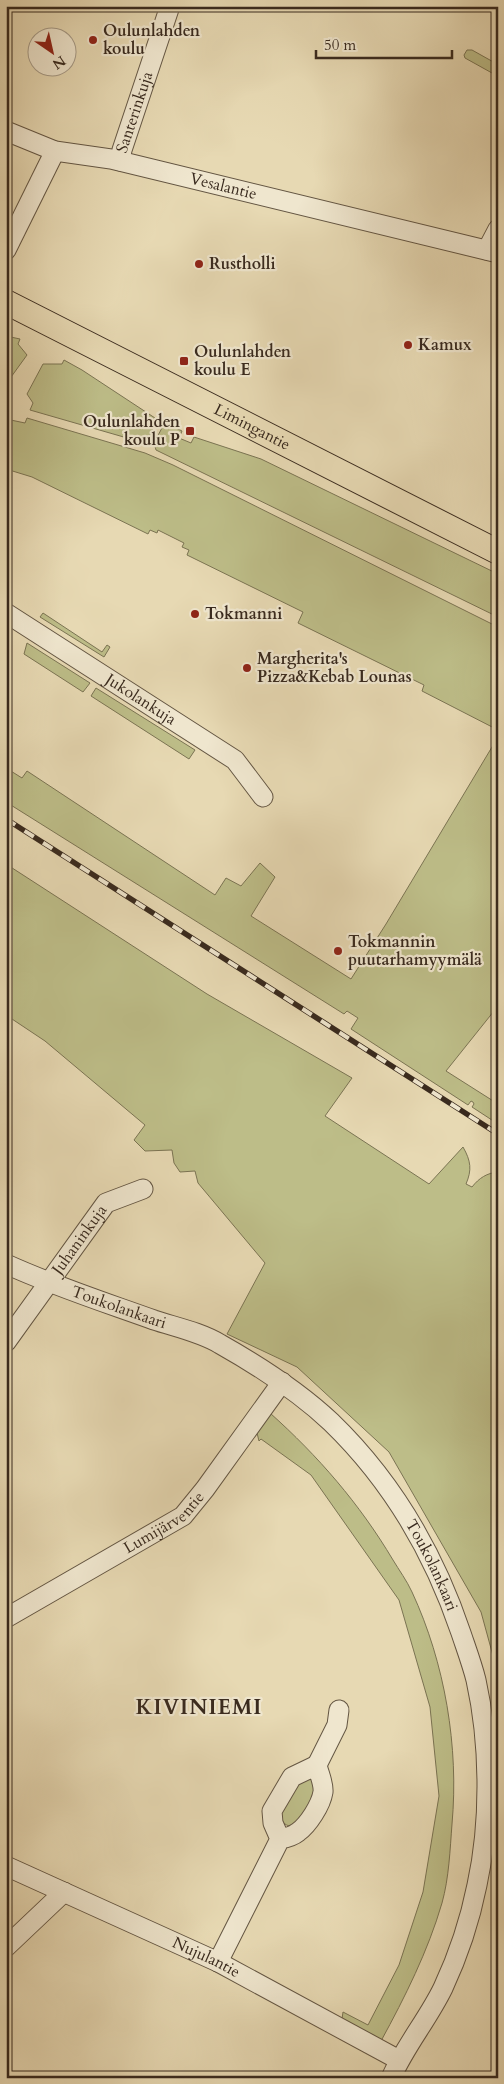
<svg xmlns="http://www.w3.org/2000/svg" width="504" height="2084" viewBox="0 0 504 2084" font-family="Cardo,serif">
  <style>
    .green { fill: #bdbd88; stroke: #7b7453 }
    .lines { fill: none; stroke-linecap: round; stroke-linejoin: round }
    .minor-casing { stroke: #645643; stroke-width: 21 }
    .major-casing { stroke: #392a1e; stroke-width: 26 }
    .minor { stroke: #efe6ce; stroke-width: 19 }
    .major { stroke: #e7d9b3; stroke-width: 24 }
    .rail-casing { stroke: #392a1e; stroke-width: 5.5 }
    .rail { stroke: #efe6ce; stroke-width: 4; stroke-dasharray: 11; stroke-linecap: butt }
    .poi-dot { fill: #8f2418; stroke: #efe6ce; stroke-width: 2 }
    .labels { text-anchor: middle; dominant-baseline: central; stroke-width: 4.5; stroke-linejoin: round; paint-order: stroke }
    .poi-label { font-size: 16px; font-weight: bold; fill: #392a1e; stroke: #efe6ce; text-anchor: start }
    .street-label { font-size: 16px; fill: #392a1e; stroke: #efe6ce }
    .district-label { font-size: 21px; font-weight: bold; letter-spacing: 1px; fill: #392a1e; stroke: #efe6ce }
  </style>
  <rect width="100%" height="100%" fill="#e7d9b3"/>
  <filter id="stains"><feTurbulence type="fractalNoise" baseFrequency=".004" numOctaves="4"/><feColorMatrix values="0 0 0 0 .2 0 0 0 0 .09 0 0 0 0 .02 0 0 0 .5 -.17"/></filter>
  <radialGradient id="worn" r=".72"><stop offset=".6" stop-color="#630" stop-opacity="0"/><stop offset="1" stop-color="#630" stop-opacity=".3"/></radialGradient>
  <!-- green -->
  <g class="green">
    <polygon points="467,50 472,50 497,64 498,73 492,73 465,58 464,55"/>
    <polygon points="6,336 20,339 18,344 27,355 6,384"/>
    <polygon points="64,360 82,370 155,418 157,422 147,440 141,442 30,410 33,403 27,394 43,364 62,364"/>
    <polygon points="27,418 145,453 173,465 498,627 498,730 422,691 424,685 298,623 303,612 187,555 189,550 182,547 184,543 158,530 157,533 150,530 148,534 32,477 6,469 6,419 25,423"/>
    <polygon points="168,424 182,431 179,438 191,443 194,437 261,459 498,574 498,617 156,450 154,443 163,426"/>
    <polygon points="43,613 102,652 107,645 110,647 104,657 40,617"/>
    <polygon points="27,643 90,683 83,692 24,654"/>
    <polygon points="96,688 195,750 189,759 91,696"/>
    <polygon points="498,737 498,1006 446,1071 498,1104 498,1124 472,1107 474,1104 473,1102 471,1101 468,1105 351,1029 358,1018 347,1011 344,1014 6,802 6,768 22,778 27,771 215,895 226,878 241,886 260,863 275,877 251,916 351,979 386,924"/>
    <path d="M 6,864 L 207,994 L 352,1078 L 325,1116 L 429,1184 L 463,1147 C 471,1161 472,1170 466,1184 L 472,1187 C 479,1178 487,1173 498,1172 L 498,1674 L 481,1612 L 389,1452 L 297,1367 L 227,1334 L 265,1263 L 198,1183 L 195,1171 L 180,1172 L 174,1163 L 172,1150 L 145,1151 L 134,1140 L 145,1125 L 45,1041 L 6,1015 Z"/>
    <path d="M 270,1413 C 318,1456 359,1503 393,1560 C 399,1570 407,1581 412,1592 C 445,1663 459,1747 452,1824 C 450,1850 449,1878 442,1903 C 428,1951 405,1997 381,2041 L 342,2019 L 343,2012 L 368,2025 L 399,1965 L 423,1892 L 439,1796 L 430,1707 L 399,1600 L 311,1475 L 261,1439 L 259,1441 L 257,1433 Z"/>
    <path d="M 309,1777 L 313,1780 L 316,1790 C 310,1803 298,1842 280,1819 L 279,1811 L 292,1784 Z"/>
  </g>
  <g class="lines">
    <defs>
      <g id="minor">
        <path id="s1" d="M 6,131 L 55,151 L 111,159 L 498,253"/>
        <path id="s2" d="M 120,161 L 122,150 L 170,6"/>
        <polyline points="6,250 55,151"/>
        <polyline points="487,250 498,229"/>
        <path id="s3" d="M 6,613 L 235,760 L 263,797"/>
        <path id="s4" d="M 6,1264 C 54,1286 104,1302 154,1320 C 175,1327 200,1332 220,1344 C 259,1366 298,1391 331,1422 C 392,1481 434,1553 461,1633 C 466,1648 472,1664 476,1680 C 490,1743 491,1821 477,1885 C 470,1920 458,1956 443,1988 C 428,2019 405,2046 391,2078"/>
        <path id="s5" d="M 6,1342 L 106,1203 L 143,1189"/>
        <path id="s6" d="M 6,1618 L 183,1516 L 205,1489 L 282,1382"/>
        <polyline points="317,1765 337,1725 339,1710"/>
        <path id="s7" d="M 6,1866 L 218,1962 L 399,2060"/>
        <polyline points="6,1947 64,1892"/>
        <path d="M 218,1962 L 280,1839 C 286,1838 293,1836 298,1832 C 308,1825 321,1805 323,1792 C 324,1784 319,1774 317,1765 L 292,1777 L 272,1811 L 273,1823 L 280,1839"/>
      </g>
      <g id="major">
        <path id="s8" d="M 6,302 L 498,552"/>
      </g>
    </defs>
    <!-- minor casing -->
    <use href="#minor" class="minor-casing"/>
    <!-- major casing -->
    <use href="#major" class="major-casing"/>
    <!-- minor -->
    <use href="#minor" class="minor"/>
    <!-- major -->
    <use href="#major" class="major"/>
    <defs>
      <polyline id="rail" points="6,819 498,1134"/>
    </defs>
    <!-- rail casing -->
    <use href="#rail" class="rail-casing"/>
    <!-- rail -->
    <use href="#rail" class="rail"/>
  </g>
  <!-- markers -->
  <g class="poi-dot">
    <circle cx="93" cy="40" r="5"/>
    <circle cx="199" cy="264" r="5"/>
    <circle cx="408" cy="345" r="5"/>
    <rect x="179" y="356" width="10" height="10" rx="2.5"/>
    <rect x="185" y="426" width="10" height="10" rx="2.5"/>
    <circle cx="195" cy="614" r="5"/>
    <circle cx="247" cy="668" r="5"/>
    <circle cx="338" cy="951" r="5"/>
  </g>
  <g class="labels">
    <!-- poi labels -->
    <g class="poi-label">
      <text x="103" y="31">Oulunlahden<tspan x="103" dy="18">koulu</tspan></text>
      <text x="209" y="264">Rustholli</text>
      <text x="418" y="345">Kamux</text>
      <text x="194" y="352">Oulunlahden<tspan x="194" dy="18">koulu E</tspan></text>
      <text x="180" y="422" text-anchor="end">Oulunlahden<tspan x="180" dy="18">koulu P</tspan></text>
      <text x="205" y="614">Tokmanni</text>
      <text x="257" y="659">Margherita's<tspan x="257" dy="18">Pizza&amp;Kebab Lounas</tspan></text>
      <text x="348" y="942">Tokmannin<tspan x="348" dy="18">puutarhamyymälä</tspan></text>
    </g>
    <!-- street labels -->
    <g class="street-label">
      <text stroke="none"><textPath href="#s2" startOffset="51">Santerinkuja</textPath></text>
      <text stroke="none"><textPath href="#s1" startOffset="225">Vesalantie</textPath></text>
      <text stroke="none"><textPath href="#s8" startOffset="276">Limingantie</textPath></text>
      <text stroke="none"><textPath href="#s3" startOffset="160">Jukolankuja</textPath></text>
      <text stroke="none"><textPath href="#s5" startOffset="126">Juhaninkuja</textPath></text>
      <text stroke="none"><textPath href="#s4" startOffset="121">Toukolankaari</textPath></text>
      <text stroke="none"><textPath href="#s6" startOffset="185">Lumijärventie</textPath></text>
      <text stroke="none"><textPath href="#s4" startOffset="541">Toukolankaari</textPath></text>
      <text stroke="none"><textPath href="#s7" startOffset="220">Nujulantie</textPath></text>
    </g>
    <!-- district labels -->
    <g class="district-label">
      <text x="199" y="1707">KIVINIEMI</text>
    </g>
  </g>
  <!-- margin -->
  <rect width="504" height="2084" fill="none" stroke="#e7d9b3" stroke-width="25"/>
  <rect x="8" y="8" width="489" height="2069" fill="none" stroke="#392a1e" stroke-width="2.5"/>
  <rect x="12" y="12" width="479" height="2059" fill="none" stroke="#392a1e"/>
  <!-- north arrow -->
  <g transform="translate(52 52) rotate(146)"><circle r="24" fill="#efe6ce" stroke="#a69b88"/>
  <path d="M0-4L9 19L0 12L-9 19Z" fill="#8f2418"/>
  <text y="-8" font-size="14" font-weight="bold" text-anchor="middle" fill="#392a1e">N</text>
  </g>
  <!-- scale -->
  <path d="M316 50v8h136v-8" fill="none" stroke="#392a1e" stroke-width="2.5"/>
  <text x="324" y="50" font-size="15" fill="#392a1e" stroke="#efe6ce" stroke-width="4" paint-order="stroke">50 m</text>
  <rect width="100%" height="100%" filter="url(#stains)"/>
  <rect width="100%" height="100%" fill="url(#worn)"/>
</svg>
